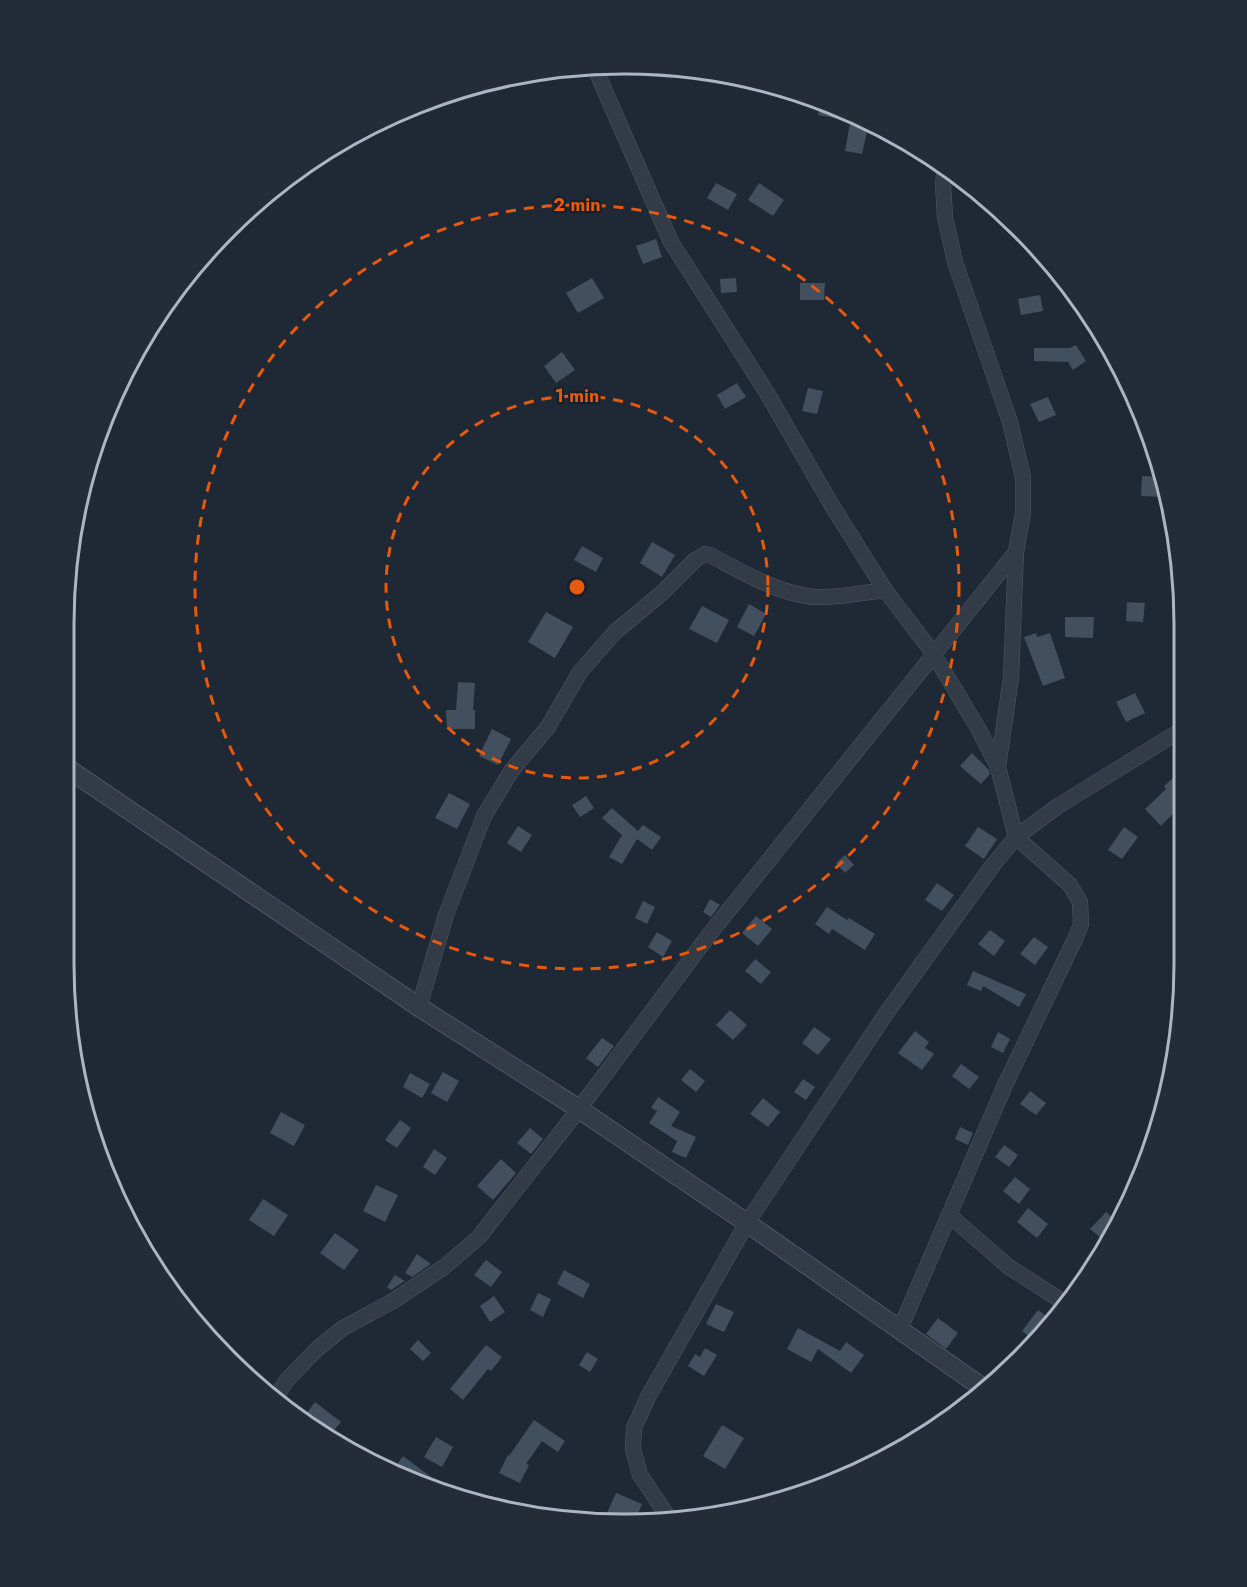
<svg xmlns="http://www.w3.org/2000/svg" width="1247" height="1587" viewBox="0 0 1247 1587" font-family="Jost,sans-serif">
  <style>
    .building { fill: #424f5e }
    .lines { fill: none; stroke-linecap: round; stroke-linejoin: round }
    .minor-casing { stroke: #505964; stroke-width: 16 }
    .tertiary-casing { stroke: #505964; stroke-width: 20 }
    .minor { stroke: #323b46; stroke-width: 15 }
    .tertiary { stroke: #323b46; stroke-width: 18 }
    .ring { fill: none; stroke: #e8590c; stroke-width: 3; stroke-dasharray: 10 8 }
    .rim { fill: none; stroke: #acb6c3; stroke-width: 3 }
    .centre { fill: #e8590c; stroke: #18202b; stroke-width: 3 }
    .ring-label { font-size: 18px; text-anchor: middle; font-weight: bold; fill: #e8590c; stroke: #18202b; stroke-width: 4.5; stroke-linejoin: round; paint-order: stroke }
  </style>
  <rect width="100%" height="100%" fill="#1f2936"/>
  <!-- building -->
  <g class="building">
    <polygon points="821,102 857,115 855,122 818,115"/>
    <polygon points="850,123 868,127 862,154 845,151"/>
    <polygon points="716,183 737,194 728,210 707,198"/>
    <polygon points="759,183 784,200 773,216 748,200"/>
    <polygon points="656,239 662,257 643,264 636,246"/>
    <polygon points="592,278 604,298 578,313 566,293"/>
    <polygon points="736,278 737,292 721,293 720,279"/>
    <polygon points="800,283 825,283 824,300 800,300"/>
    <polygon points="1040,295 1043,311 1021,315 1018,299"/>
    <polygon points="1076,345 1086,361 1073,370 1068,362 1034,361 1034,348 1070,348"/>
    <polygon points="562,352 575,370 556,383 544,366"/>
    <polygon points="737,383 746,397 725,409 717,395"/>
    <polygon points="808,388 823,391 817,414 802,411"/>
    <polygon points="1048,397 1056,415 1039,422 1030,404"/>
    <polygon points="1142,476 1161,477 1165,497 1141,496"/>
    <polygon points="652,542 675,555 662,577 640,563"/>
    <polygon points="582,546 603,558 596,572 574,560"/>
    <polygon points="1127,602 1145,603 1143,622 1126,621"/>
    <polygon points="749,604 766,614 754,636 737,627"/>
    <polygon points="702,606 729,620 717,643 689,629"/>
    <polygon points="546,612 573,627 555,658 528,642"/>
    <polygon points="1065,617 1094,617 1093,638 1065,637"/>
    <polygon points="1036,633 1037,637 1050,633 1065,678 1043,686 1024,637"/>
    <polygon points="458,682 475,683 473,710 475,710 475,729 447,729 446,710 456,710"/>
    <polygon points="1135,693 1145,713 1126,722 1116,702"/>
    <polygon points="492,729 511,739 498,765 479,756"/>
    <polygon points="972,753 989,770 990,774 981,784 960,766"/>
    <polygon points="1183,769 1183,803 1161,826 1145,809 1166,789 1164,786"/>
    <polygon points="449,793 470,804 457,829 435,818"/>
    <polygon points="586,796 594,808 580,817 572,805"/>
    <polygon points="612,808 638,831 643,825 661,837 652,850 637,839 622,864 609,857 622,835 602,818"/>
    <polygon points="518,826 532,835 521,852 507,843"/>
    <polygon points="978,827 997,839 984,859 965,846"/>
    <polygon points="1124,827 1138,837 1122,859 1108,850"/>
    <polygon points="845,855 854,865 845,873 836,863"/>
    <polygon points="937,883 954,895 942,911 925,900"/>
    <polygon points="710,899 720,905 711,917 703,912"/>
    <polygon points="643,901 655,907 647,924 635,918"/>
    <polygon points="827,907 847,920 849,918 875,934 865,950 832,929 829,934 815,924"/>
    <polygon points="756,916 772,929 758,946 742,933"/>
    <polygon points="990,930 1005,941 994,956 978,944"/>
    <polygon points="657,932 672,941 663,957 648,947"/>
    <polygon points="1034,937 1048,947 1035,965 1020,954"/>
    <polygon points="755,959 771,972 761,984 745,971"/>
    <polygon points="973,971 1026,994 1019,1007 983,986 981,991 967,985"/>
    <polygon points="730,1010 747,1025 733,1040 716,1025"/>
    <polygon points="814,1027 831,1039 818,1055 802,1043"/>
    <polygon points="915,1031 929,1042 925,1048 934,1054 922,1070 898,1053"/>
    <polygon points="998,1032 1010,1039 1003,1053 991,1047"/>
    <polygon points="602,1038 614,1046 598,1067 586,1058"/>
    <polygon points="961,1064 979,1077 969,1089 952,1076"/>
    <polygon points="690,1069 705,1081 696,1092 681,1080"/>
    <polygon points="443,1072 459,1081 447,1102 431,1093"/>
    <polygon points="410,1073 430,1084 422,1098 403,1087"/>
    <polygon points="803,1079 815,1087 806,1100 794,1092"/>
    <polygon points="1030,1091 1046,1103 1036,1115 1020,1104"/>
    <polygon points="658,1097 680,1112 671,1126 696,1137 686,1158 672,1152 677,1141 649,1123 657,1111 651,1108"/>
    <polygon points="763,1098 780,1112 768,1127 750,1114"/>
    <polygon points="281,1112 305,1125 294,1146 270,1133"/>
    <polygon points="400,1120 411,1128 397,1148 385,1140"/>
    <polygon points="960,1127 973,1133 968,1145 955,1139"/>
    <polygon points="530,1128 543,1139 531,1154 517,1143"/>
    <polygon points="1004,1145 1018,1155 1009,1167 995,1157"/>
    <polygon points="434,1149 447,1158 435,1175 423,1167"/>
    <polygon points="501,1159 516,1173 493,1200 477,1186"/>
    <polygon points="1015,1177 1030,1189 1019,1204 1003,1191"/>
    <polygon points="376,1185 398,1195 385,1222 363,1211"/>
    <polygon points="263,1199 288,1215 274,1236 249,1220"/>
    <polygon points="1028,1208 1048,1224 1037,1238 1017,1222"/>
    <polygon points="1106,1212 1118,1222 1107,1243 1090,1229"/>
    <polygon points="335,1233 359,1250 344,1270 320,1253"/>
    <polygon points="417,1254 431,1264 412,1277 405,1273"/>
    <polygon points="486,1260 502,1272 491,1287 474,1275"/>
    <polygon points="564,1270 590,1284 583,1298 557,1284"/>
    <polygon points="395,1275 405,1281 391,1290 387,1287"/>
    <polygon points="538,1293 551,1299 543,1317 530,1310"/>
    <polygon points="494,1296 505,1312 490,1322 480,1306"/>
    <polygon points="716,1304 734,1312 724,1332 706,1324"/>
    <polygon points="1038,1310 1050,1319 1033,1340 1022,1331"/>
    <polygon points="938,1318 958,1333 946,1349 926,1334"/>
    <polygon points="798,1328 840,1351 846,1342 864,1355 851,1373 818,1349 811,1362 787,1349"/>
    <polygon points="418,1340 431,1353 423,1361 410,1349"/>
    <polygon points="486,1345 502,1357 491,1371 488,1369 463,1400 450,1389"/>
    <polygon points="705,1348 717,1355 704,1376 688,1366 695,1354 700,1357"/>
    <polygon points="587,1352 598,1359 590,1372 579,1365"/>
    <polygon points="315,1402 341,1422 331,1434 328,1431 325,1435 303,1418"/>
    <polygon points="534,1420 565,1441 558,1452 542,1441 526,1464 529,1465 520,1483 499,1473 508,1455 509,1456"/>
    <polygon points="722,1425 744,1438 725,1469 703,1456"/>
    <polygon points="436,1437 453,1447 442,1467 424,1457"/>
    <polygon points="403,1456 442,1485 440,1489 393,1470"/>
    <polygon points="616,1493 642,1504 635,1521 621,1514 618,1521 606,1515"/>
  </g>
  <g class="lines">
    <defs>
      <g id="minor">
        <polyline points="594,66 671,242 767,393 831,504 885,590 933,653 979,730 998,767 1016,837 1070,885 1080,902 1081,924 1076,937 1005,1085 900,1329"/>
        <polyline points="945,167 943,184 945,217 955,262 1010,422 1023,477 1023,513 1016,552 1011,678 998,767"/>
        <path d="M 419,1007 L 446,915 L 484,816 L 512,770 L 548,727 L 580,672 L 615,632 L 662,593 L 695,560 L 705,554 L 710,555 C 743,572 777,594 815,597 C 838,598 862,593 885,590"/>
        <polyline points="949,1215 1009,1267 1065,1303"/>
        <polyline points="276,1397 287,1380 317,1349 343,1328 393,1301 444,1267 479,1237 579,1109 712,931 1016,552"/>
        <polyline points="669,1518 640,1475 633,1449 634,1428 648,1397 747,1223 885,1015 993,865 1016,837 1058,806 1183,729"/>
      </g>
      <polyline id="tertiary" points="64,766 419,1007 579,1109 747,1223 986,1390"/>
    </defs>
    <!-- minor casing -->
    <use href="#minor" class="minor-casing"/>
    <!-- tertiary casing -->
    <use href="#tertiary" class="tertiary-casing"/>
    <!-- minor -->
    <use href="#minor" class="minor"/>
    <!-- tertiary -->
    <use href="#tertiary" class="tertiary"/>
  </g>
  <!-- distance rings -->
  <g class="ring">
    <circle cx="577" cy="587" r="191"/>
    <circle cx="577" cy="587" r="382"/>
  </g>
  <!-- crop -->
  <path d="M0 0H1247V1587H0ZM624 74H624A550 550 0 0 1 1174 624V964A550 550 0 0 1 624 1514H624A550 550 0 0 1 74 964V624A550 550 0 0 1 624 74Z" fill="#242c37" fill-rule="evenodd"/>
  <path class="rim" d="M624 74H624A550 550 0 0 1 1174 624V964A550 550 0 0 1 624 1514H624A550 550 0 0 1 74 964V624A550 550 0 0 1 624 74Z"/>
  <circle cx="577" cy="587" r="9" class="centre"/>
  <g class="ring-label">
    <text x="577" y="211">2 min</text>
    <text x="577" y="402">1 min</text>
  </g>
</svg>
